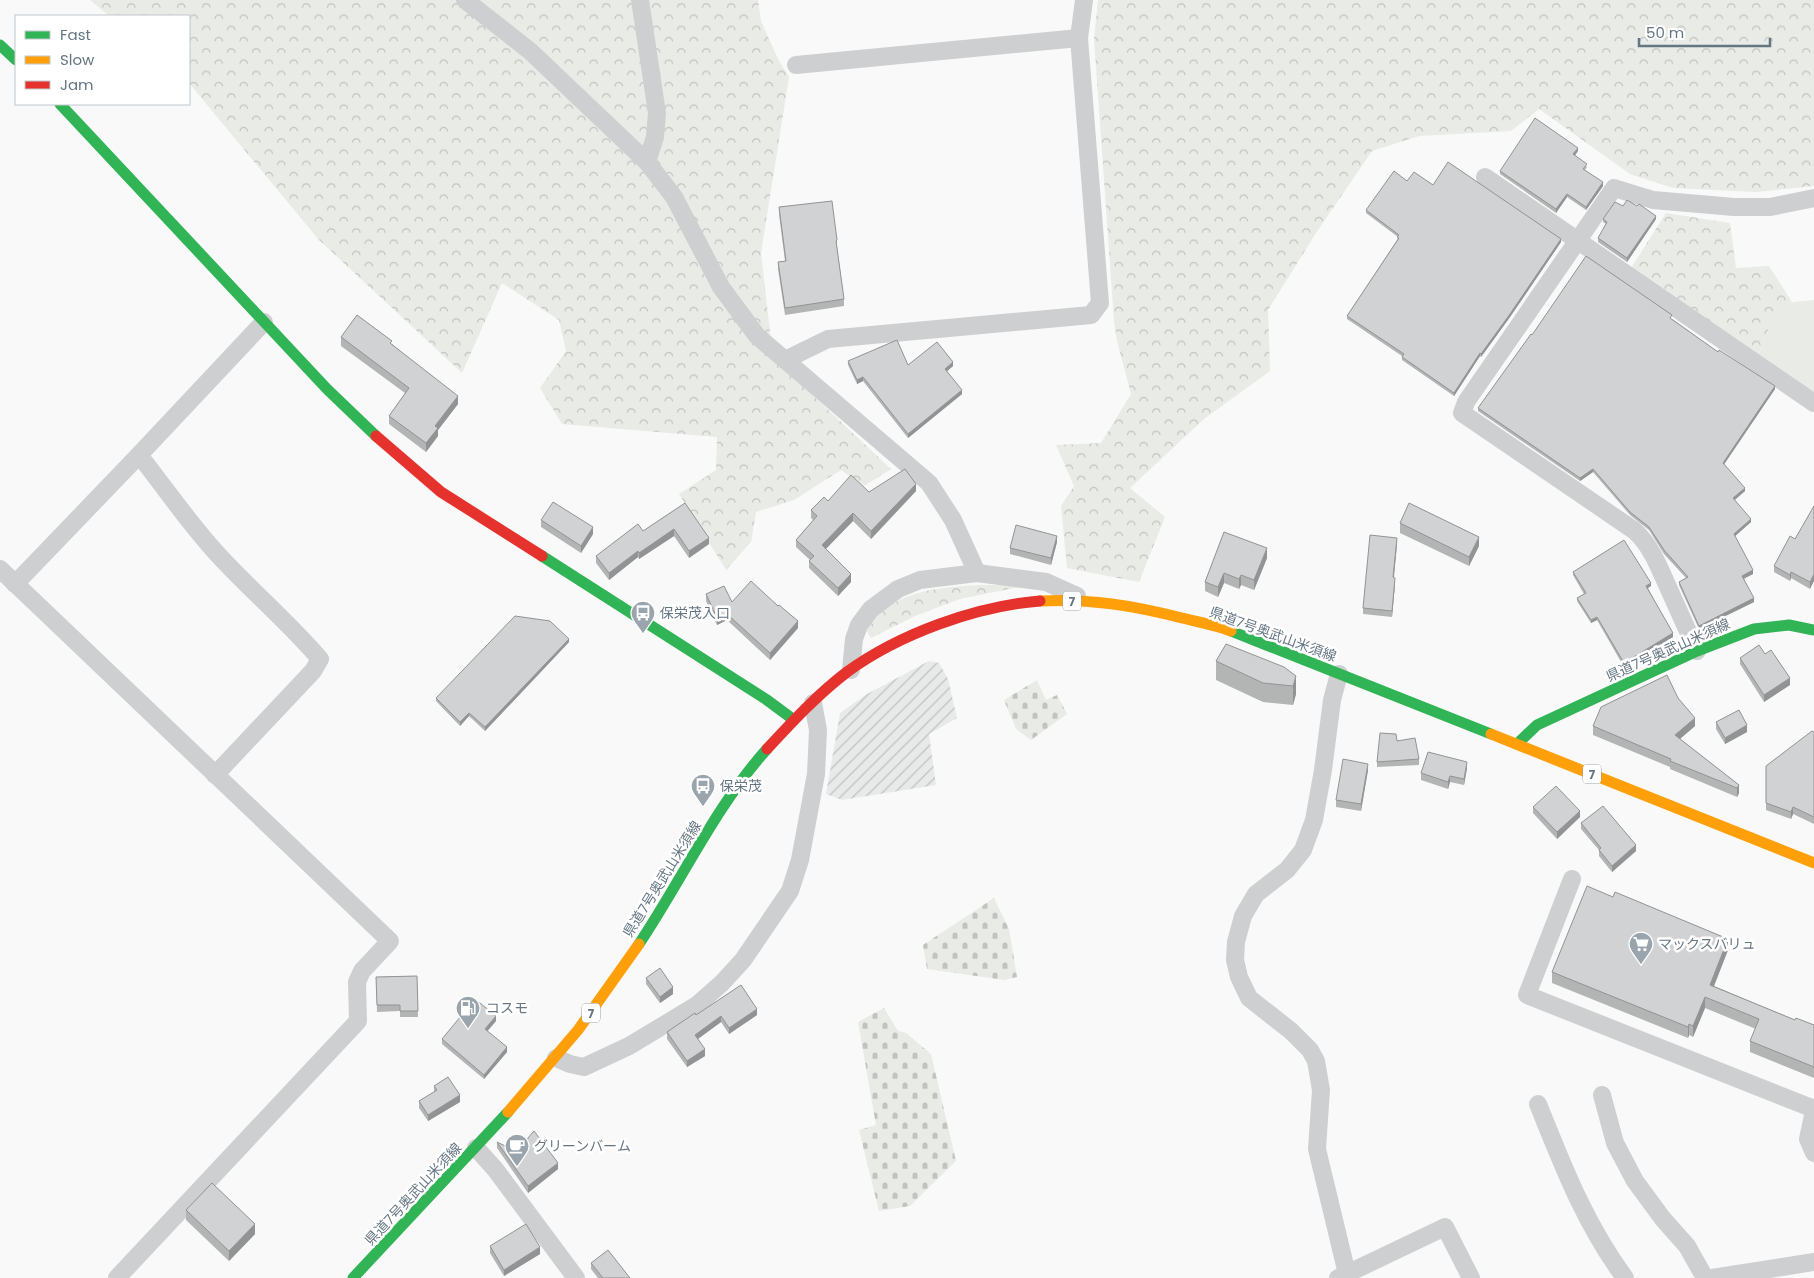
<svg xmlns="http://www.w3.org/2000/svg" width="1814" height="1278" viewBox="0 0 1814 1278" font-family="Poppins,'Noto Sans JP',sans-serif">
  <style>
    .industrial { fill: url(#industrial-furrows) }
    .green { fill: #e8ebe6 }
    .forest { fill: url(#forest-crowns) }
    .cemetery { fill: url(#cemetery-stones) }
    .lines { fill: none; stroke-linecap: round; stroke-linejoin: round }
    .street { stroke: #cecfd0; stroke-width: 18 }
    .fast { stroke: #30b455; stroke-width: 11 }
    .slow { stroke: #ff9f0a; stroke-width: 11 }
    .jam { stroke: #e5322d; stroke-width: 11 }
    .wall { fill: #b3b5b5 }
    .shaded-wall { fill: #929394 }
    .building { fill: #d0d2d3; stroke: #929394 }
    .labels { text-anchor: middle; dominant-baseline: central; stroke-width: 5; stroke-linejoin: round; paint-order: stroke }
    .shield { fill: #fff; stroke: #939fa8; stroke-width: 1 }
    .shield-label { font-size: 12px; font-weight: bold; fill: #657683 }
    .poi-label { font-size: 14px; fill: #657683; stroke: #fff; text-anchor: start }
    .street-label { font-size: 14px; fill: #657683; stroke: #fff }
  </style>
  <defs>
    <pattern id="industrial-furrows" width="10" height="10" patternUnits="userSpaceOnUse" patternTransform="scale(1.25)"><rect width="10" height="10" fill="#e8e9e9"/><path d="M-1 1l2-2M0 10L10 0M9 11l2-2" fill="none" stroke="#c0c1c2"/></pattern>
    <pattern id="forest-crowns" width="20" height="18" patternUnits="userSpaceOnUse" patternTransform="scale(1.25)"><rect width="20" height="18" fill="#e8ebe6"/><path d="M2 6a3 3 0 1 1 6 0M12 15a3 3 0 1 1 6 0" fill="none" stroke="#c0c3c0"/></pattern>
    <pattern id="cemetery-stones" width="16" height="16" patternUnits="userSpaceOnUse" patternTransform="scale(1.25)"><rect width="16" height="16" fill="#e8ebe6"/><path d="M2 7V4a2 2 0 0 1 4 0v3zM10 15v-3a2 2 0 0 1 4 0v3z" fill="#c0c3c0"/></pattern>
  </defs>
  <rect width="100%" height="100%" fill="#f9f9f9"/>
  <!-- industrial -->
  <polygon class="industrial" points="929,661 939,663 948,679 957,718 929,734 936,785 842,800 826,794 840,713 867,694"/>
  <!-- green -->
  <path class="green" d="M 1814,300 L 1814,396 L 1758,356 C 1765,338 1773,307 1794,302 C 1801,301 1808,301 1814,300 Z"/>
  <!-- forest -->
  <g class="forest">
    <polygon points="90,0 758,0 761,21 778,59 789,77 761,253 773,358 891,469 864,486 841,470 794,500 756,512 751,542 726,570 679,494 716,470 717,437 562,424 540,388 566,351 559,320 502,283 462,373 319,240 189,83 189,16 109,16"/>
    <polygon points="1098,0 1814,0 1814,186 1756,192 1673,188 1630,174 1539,109 1511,131 1419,136 1372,151 1316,233 1268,310 1270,371 1204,419 1130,488 1165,517 1139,582 1067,568 1061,506 1074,486 1056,445 1101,443 1131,394 1117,341 1114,321 1094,39"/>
    <polygon points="1666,213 1730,223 1736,268 1769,266 1792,302 1779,312 1767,332 1758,356 1631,268"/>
    <path d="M 978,585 L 1006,585 L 1019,587 L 960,599 L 915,616 L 871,638 L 866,630 C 888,592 938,587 978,585 Z"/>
  </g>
  <!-- cemetery -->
  <g class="cemetery">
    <polygon points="1037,680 1046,700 1057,695 1067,714 1031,740 1016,729 1004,700"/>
    <polygon points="994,898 1009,929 1017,977 1004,980 927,969 923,945"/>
    <polygon points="884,1008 898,1031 906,1033 931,1054 956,1161 910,1206 879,1211 859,1130 876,1125 858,1022"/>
  </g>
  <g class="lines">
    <!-- street -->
    <g class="street">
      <polyline points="465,0 530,51 647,162 674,197 721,287 757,336 929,483 953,520 977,573"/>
      <polyline points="640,0 657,113 655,137 647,162"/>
      <polyline points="796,65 1079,38"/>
      <polyline points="1485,177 1814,403"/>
      <polyline points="785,360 828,339 1091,315 1100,303 1079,38 1084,0"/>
      <path d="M 139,455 C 167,490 192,528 223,560 C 255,594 290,624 320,659 L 313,671 L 215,775"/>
      <polyline points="0,569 390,941 362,971 357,982 358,1021 117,1278"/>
      <polyline points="15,584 139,455 264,322"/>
      <path d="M 1697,651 C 1687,630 1678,609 1668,587 C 1659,567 1651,546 1635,531 L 1462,413 L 1466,402 L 1614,188 L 1653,200 L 1734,207 L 1770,207 L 1814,198"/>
      <polyline points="851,670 854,639 859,625 871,609 898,589 920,580 977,573 1046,582 1077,596"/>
      <polyline points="1339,674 1332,700 1323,770 1314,820 1303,850 1287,870 1256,894 1243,916 1236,942 1235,960 1239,977 1249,998 1291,1031 1310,1050 1316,1061 1321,1090 1317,1149 1348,1278"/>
      <polyline points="1572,879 1527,995 1814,1109"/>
      <polyline points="556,1058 570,1064 584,1067 629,1046 697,1005 722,983 743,960 790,891 800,860 816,774 818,730 813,703"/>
      <polyline points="1602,1095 1615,1143 1635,1181 1663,1219 1687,1246 1705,1278"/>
      <path d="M 1538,1104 C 1563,1166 1585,1224 1625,1278"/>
      <polyline points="1814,1111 1808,1139 1814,1153"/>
      <polyline points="476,1148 495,1169 576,1278"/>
      <polyline points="1338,1278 1445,1227 1471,1278"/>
      <polyline points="1712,1278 1814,1262"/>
    </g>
    <!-- fast -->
    <g class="fast">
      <polyline points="0,45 16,60"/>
      <polyline points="60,104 327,389 376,436"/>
      <polyline points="542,556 767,700 794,720"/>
      <polyline points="1231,631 1491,734"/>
      <polyline points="1517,744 1537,725 1697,651 1754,629 1789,625 1814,630"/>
      <path d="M 639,944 C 682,880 715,807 767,749"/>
      <polyline points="353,1278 508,1112"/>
    </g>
    <!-- slow -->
    <g class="slow">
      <path d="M 1040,601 C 1089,598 1135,606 1182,618 C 1198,622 1215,625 1231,631"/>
      <polyline points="1491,734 1814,863"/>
      <polyline points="508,1112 578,1030 639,944"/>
    </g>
    <!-- jam -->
    <g class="jam">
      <polyline points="376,436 441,492 542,556"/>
      <path d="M 767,749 C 792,722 818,694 847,672 C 899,634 976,606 1040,601"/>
    </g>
  </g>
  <!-- wall -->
  <g class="wall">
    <polygon points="1578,151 1575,155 1587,167 1585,170 1603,186 1586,210 1567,197 1556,213 1500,174 1500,171"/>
    <polygon points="1407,181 1433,185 1561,242 1510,317 1481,357 1480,356 1454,396 1402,360 1402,356 1347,319 1347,316 1397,240 1398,237 1366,213 1366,210"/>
    <polygon points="1623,206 1656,219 1627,262 1598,242 1598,238 1606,224 1603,222 1603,219"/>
    <polygon points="779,207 837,240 837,247 844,299 844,306 785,315 778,269 778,262 785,261 779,214"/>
    <polygon points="1672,319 1718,352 1775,389 1724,464 1745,491 1735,500 1751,522 1735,536 1753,574 1744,579 1754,602 1699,629 1679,585 1679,582 1686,578 1664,554 1649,530 1630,515 1593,472 1580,481 1478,411 1478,408 1532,335"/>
    <polygon points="341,337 392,344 458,404 438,430 438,436 426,452 389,424 389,416 405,393 341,346"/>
    <polygon points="848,361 908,365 953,366 947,371 962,394 908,438 863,381 857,384 848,365"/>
    <polygon points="916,491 871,539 853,521 825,549 851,582 838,596 809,568 809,561 810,560 796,547 796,540 813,520 811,518 811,510 828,501 869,492"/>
    <polygon points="685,503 709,544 689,558 674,536 639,559 638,557 609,580 596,563 596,556 643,531"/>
    <polygon points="1814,506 1810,589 1791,578 1790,581 1774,572 1774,566 1795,539"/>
    <polygon points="541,520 593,534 581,553 541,527"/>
    <polygon points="1400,523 1479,546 1469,566 1400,533"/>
    <polygon points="1224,532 1267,558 1254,590 1241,585 1239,589 1224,583 1218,597 1205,591 1205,582"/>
    <polygon points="1057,542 1051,565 1010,554 1010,548"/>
    <polygon points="1397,544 1394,578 1395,584 1392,617 1363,614 1363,608"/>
    <polygon points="1573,572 1651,586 1648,588 1673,637 1624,667 1597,620 1591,623 1577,601 1577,598 1584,594 1573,575"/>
    <polygon points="706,594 732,602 798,628 770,660 727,620 717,625 706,601"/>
    <polygon points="569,642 485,731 469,716 460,726 436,701 436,698"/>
    <polygon points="1765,654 1790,685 1764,702 1740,664 1740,658"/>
    <polygon points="1216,661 1296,676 1296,694 1293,705 1263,702 1216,680"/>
    <polygon points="1678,698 1695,726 1680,739 1739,785 1739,793 1737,797 1670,769 1670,767 1593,735 1593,726"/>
    <polygon points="1716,722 1747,732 1725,744 1716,729"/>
    <polygon points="1814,732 1814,824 1793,814 1791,819 1766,810 1766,766"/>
    <polygon points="1397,741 1419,759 1419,765 1377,767 1377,762"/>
    <polygon points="1467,768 1464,785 1450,782 1448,789 1421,780 1421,773"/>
    <polygon points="1368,770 1361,811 1336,807 1336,800"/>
    <polygon points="1533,807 1580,817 1557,839 1533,813"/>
    <polygon points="1581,823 1636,851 1612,872 1599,856 1599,850 1581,829"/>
    <polygon points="1613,897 1728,950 1714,986 1795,1020 1814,1025 1814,1078 1750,1052 1750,1041 1756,1029 1705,1008 1693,1037 1689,1035 1688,1038 1552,983 1552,972"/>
    <polygon points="417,976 418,1017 400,1017 400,1011 377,1012 376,977"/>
    <polygon points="646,978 673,994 660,1003 646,984"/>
    <polygon points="696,1015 757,1015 729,1034 721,1022 698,1039 705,1056 687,1067 667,1039 667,1032"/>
    <polygon points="496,1021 487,1031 507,1052 484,1079 442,1044 442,1039"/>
    <polygon points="434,1086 460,1102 428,1121 419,1108 419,1101 434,1092"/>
    <polygon points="497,1142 524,1155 558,1169 528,1193 497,1148"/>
    <polygon points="186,1210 255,1234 229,1261 186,1220"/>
    <polygon points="490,1246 540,1254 504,1276 490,1253"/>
    <polygon points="591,1263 630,1278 598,1278 591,1269"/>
  </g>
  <!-- shaded-wall -->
  <g class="shaded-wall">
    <polygon points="1578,148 1578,151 1573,158 1573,154"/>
    <polygon points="1603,182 1603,186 1586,210 1586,207"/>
    <polygon points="1567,194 1567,197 1556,213 1556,209"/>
    <polygon points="1656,216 1656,219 1627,262 1627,258"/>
    <polygon points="1561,239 1561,242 1510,317 1481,357 1481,354"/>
    <polygon points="1480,353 1480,356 1454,396 1454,393"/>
    <polygon points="953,362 953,366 945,373 945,369"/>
    <polygon points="863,377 863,381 857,384 857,380"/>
    <polygon points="1775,386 1775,389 1723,466 1723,463"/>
    <polygon points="962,390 962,394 908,438 908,434"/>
    <polygon points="458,396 458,404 438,430 438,436 426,452 426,443 435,426"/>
    <polygon points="1593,469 1593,472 1580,481 1580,478"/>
    <polygon points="916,484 916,491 871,539 871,531"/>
    <polygon points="1745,488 1745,491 1733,501 1733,498"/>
    <polygon points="853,513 853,521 822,553 822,545"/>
    <polygon points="1751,519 1751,522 1734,537 1734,534"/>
    <polygon points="593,527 593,534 581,553 581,546"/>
    <polygon points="674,529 674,536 639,559 639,553"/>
    <polygon points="1057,536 1057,542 1051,565 1051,558"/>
    <polygon points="1479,537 1479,546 1469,566 1469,557"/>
    <polygon points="709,538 709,544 689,558 689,551"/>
    <polygon points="1397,538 1397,544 1393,584 1393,577"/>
    <polygon points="1267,548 1267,558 1254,590 1254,580"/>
    <polygon points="638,551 638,557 609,580 609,573"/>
    <polygon points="1753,570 1753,574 1742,579 1742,576"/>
    <polygon points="1791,572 1791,578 1790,581 1790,575"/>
    <polygon points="1224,573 1224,583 1218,597 1218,587"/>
    <polygon points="851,574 851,582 838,596 838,588"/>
    <polygon points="1814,574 1814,581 1810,589 1810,582"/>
    <polygon points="1241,575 1241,585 1239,589 1239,579"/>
    <polygon points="1395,578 1395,584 1392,617 1392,611"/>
    <polygon points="1651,583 1651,586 1646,589 1646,586"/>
    <polygon points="1754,598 1754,602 1699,629 1699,626"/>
    <polygon points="727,614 727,620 717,625 717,618"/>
    <polygon points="1597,617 1597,620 1591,623 1591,620"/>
    <polygon points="798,621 798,628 770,660 770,653"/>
    <polygon points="1673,633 1673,637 1624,667 1624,663"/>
    <polygon points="569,639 569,642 485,731 485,727"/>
    <polygon points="1296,676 1296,694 1293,705 1293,686"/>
    <polygon points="1790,678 1790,685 1764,702 1764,695"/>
    <polygon points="469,713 469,716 460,726 460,722"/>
    <polygon points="1695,718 1695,726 1675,743 1675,735"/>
    <polygon points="1747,725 1747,732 1725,744 1725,738"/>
    <polygon points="1467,762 1467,768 1464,785 1464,779"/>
    <polygon points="1368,764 1368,770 1361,811 1361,804"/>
    <polygon points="1450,776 1450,782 1448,789 1448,782"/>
    <polygon points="1739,785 1739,793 1737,797 1737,788"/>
    <polygon points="1793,807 1793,814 1791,819 1791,812"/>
    <polygon points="1580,811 1580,817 1557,839 1557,832"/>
    <polygon points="1636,845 1636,851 1612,872 1612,866"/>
    <polygon points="1728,939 1728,950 1710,996 1710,985"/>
    <polygon points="673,987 673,994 660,1003 660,997"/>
    <polygon points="1705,997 1705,1008 1693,1037 1693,1026"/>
    <polygon points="757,1009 757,1015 729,1034 729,1028"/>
    <polygon points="496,1016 496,1021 485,1034 485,1029"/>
    <polygon points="721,1016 721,1022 695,1041 695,1035"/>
    <polygon points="1689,1024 1689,1035 1688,1038 1688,1027"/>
    <polygon points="507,1047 507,1052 484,1079 484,1075"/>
    <polygon points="705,1049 705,1056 687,1067 687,1061"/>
    <polygon points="460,1095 460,1102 428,1121 428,1115"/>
    <polygon points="558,1163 558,1169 528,1193 528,1186"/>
    <polygon points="255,1224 255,1234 229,1261 229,1251"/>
    <polygon points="540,1247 540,1254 504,1276 504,1270"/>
  </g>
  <!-- building -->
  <g class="building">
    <polygon points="1535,118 1578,148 1573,154 1587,164 1583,169 1603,182 1586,207 1567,194 1556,209 1500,171"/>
    <polygon points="1448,162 1561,239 1510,314 1481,354 1480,353 1454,393 1402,357 1404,354 1347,316 1399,238 1397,237 1399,235 1366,210 1394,171 1407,181 1414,172 1433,185"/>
    <polygon points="1627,200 1637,206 1639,204 1656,216 1627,258 1598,238 1607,222 1603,219 1615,202 1623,206"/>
    <polygon points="832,201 837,240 836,241 844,299 785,308 778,262 786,261 779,207"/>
    <polygon points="1586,256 1672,315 1670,318 1718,352 1719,350 1775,386 1723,463 1745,488 1733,498 1751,519 1734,534 1753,570 1742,576 1754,598 1699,626 1679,582 1688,577 1664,550 1649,527 1630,512 1593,469 1580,478 1478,408 1531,334 1532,335"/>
    <polygon points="357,315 392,341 390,343 458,396 435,426 438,428 426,443 389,416 409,388 341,337"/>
    <polygon points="897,340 908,365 937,342 953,362 945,369 962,390 908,434 863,377 857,380 848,361"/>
    <polygon points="905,469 916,484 871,531 853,513 822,545 851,574 838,588 809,561 814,556 796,540 817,516 811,510 824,497 828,501 851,475 869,492"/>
    <polygon points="553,502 593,527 581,546 541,520"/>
    <polygon points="685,503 709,538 689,551 674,529 639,553 638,551 609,573 596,556 638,524 643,531"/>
    <polygon points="1409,503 1479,537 1469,557 1400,523"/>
    <polygon points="1814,506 1814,574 1810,582 1791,572 1790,575 1774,566 1790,536 1795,539"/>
    <polygon points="1016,525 1057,536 1051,558 1010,548"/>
    <polygon points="1224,532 1267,548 1254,580 1241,575 1239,579 1224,573 1218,587 1205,582"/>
    <polygon points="1370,535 1397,538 1393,577 1395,578 1392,611 1363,608"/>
    <polygon points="1624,540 1651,583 1646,586 1673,633 1624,663 1597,617 1591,620 1577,598 1586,593 1573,572"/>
    <polygon points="751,581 778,606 779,605 798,621 770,653 727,614 717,618 706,594 724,586 732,602"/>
    <polygon points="515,616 550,621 569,639 485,727 469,713 460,722 436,698"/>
    <polygon points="1226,644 1284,667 1296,676 1293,686 1263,683 1216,661"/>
    <polygon points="1759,645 1765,654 1771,650 1790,678 1764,695 1740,658"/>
    <polygon points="1667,675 1678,698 1695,718 1675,735 1739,785 1737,788 1670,761 1671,759 1593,726 1601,707"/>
    <polygon points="1739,710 1747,725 1725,738 1716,722"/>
    <polygon points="1812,731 1814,732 1814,817 1793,807 1791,812 1766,803 1766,766"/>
    <polygon points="1380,733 1396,734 1397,741 1415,738 1419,759 1377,762"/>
    <polygon points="1428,752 1467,762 1464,779 1450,776 1448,782 1421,773"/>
    <polygon points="1343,759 1368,764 1361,804 1336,800"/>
    <polygon points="1556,786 1580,811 1557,832 1533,807"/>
    <polygon points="1603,806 1636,845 1612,866 1599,850 1601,848 1581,823"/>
    <polygon points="1587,886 1613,897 1615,892 1728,939 1710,985 1795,1020 1796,1018 1814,1025 1814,1067 1750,1041 1759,1019 1705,997 1693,1026 1689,1024 1688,1027 1552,972"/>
    <polygon points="660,968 673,987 660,997 646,978"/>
    <polygon points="417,976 418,1011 400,1011 400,1005 377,1005 376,977"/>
    <polygon points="741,985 757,1009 729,1028 721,1016 695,1035 705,1049 687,1061 667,1032 695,1013 696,1015"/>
    <polygon points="475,999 496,1016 485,1029 507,1047 484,1075 442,1039"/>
    <polygon points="448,1077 460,1095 428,1115 419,1101 437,1090 434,1086"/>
    <polygon points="534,1131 558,1163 528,1186 497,1142 524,1155 528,1138"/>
    <polygon points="212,1183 255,1224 229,1251 186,1210"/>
    <polygon points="526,1224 540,1247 504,1270 490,1246"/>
    <polygon points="608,1250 630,1278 603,1278 591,1263"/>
  </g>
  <!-- icons -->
  <defs>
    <symbol id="bus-pin" viewBox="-11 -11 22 30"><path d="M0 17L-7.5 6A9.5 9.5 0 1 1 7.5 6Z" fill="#99a4ac" stroke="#fff"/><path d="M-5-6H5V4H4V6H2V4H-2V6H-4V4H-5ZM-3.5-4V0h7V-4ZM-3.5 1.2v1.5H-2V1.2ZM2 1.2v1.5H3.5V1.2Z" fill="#fff"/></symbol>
    <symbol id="supermarket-pin" viewBox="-11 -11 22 30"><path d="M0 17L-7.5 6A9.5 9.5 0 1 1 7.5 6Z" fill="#99a4ac" stroke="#fff"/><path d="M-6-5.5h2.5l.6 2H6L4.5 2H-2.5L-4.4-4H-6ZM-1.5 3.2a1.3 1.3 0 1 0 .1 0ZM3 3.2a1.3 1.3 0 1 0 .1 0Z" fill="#fff"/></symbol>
    <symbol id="fuel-pin" viewBox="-11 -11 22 30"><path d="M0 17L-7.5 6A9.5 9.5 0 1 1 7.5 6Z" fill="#99a4ac" stroke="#fff"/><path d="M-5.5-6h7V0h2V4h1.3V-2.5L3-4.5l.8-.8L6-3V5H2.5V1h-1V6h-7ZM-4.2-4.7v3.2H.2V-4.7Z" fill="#fff"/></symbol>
    <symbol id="cafe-pin" viewBox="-11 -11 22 30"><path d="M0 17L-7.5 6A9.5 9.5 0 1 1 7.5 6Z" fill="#99a4ac" stroke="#fff"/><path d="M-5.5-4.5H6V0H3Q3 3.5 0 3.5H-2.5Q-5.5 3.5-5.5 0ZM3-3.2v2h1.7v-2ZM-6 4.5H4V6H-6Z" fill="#fff"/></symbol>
  </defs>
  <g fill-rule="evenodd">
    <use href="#bus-pin" x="629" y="599" width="28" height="38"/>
    <use href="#bus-pin" x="689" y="772" width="28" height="38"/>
    <use href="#supermarket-pin" x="1627" y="930" width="28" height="38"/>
    <use href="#fuel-pin" x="454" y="994" width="28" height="38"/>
    <use href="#cafe-pin" x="503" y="1132" width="28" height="38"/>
  </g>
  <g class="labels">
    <!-- shield labels -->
    <g class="shield">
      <rect x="1063" y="591.5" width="18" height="19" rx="4"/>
      <rect x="1583" y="764.5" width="18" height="19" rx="4"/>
      <rect x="582" y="1003.5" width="18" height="19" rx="4"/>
    </g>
    <g class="shield-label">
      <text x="1072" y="601">7</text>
      <text x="1592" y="774">7</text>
      <text x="591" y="1013">7</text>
    </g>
    <!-- poi labels -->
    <g class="poi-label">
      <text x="660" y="613">保栄茂入口</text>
      <text x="720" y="786">保栄茂</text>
      <text x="1658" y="944">マックスバリュ</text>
      <text x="486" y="1008">コスモ</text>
      <text x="534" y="1146">グリーンバーム</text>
    </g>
    <!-- street labels -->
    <g class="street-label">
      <text transform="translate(1273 634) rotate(20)">県道7号奥武山米須線</text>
      <text transform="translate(1668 650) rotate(-24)">県道7号奥武山米須線</text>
      <text transform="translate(662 879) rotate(-58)">県道7号奥武山米須線</text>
      <text transform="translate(413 1194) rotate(-47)">県道7号奥武山米須線</text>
    </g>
  </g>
  <!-- legend -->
  <rect x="15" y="15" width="175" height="90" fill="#ffffff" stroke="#c1c8cd"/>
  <rect x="25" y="31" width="25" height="8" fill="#30b455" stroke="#c1c8cd"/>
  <text x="60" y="40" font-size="15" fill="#657683">Fast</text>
  <rect x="25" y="56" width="25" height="8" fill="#ff9f0a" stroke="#c1c8cd"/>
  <text x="60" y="65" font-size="15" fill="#657683">Slow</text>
  <rect x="25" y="81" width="25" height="8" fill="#e5322d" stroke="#c1c8cd"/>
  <text x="60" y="90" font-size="15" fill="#657683">Jam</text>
  <!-- scale -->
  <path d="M1639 38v8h131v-8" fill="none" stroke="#657683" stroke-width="2.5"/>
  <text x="1646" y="38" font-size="15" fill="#657683" stroke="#ffffff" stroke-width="4" paint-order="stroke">50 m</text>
</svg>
